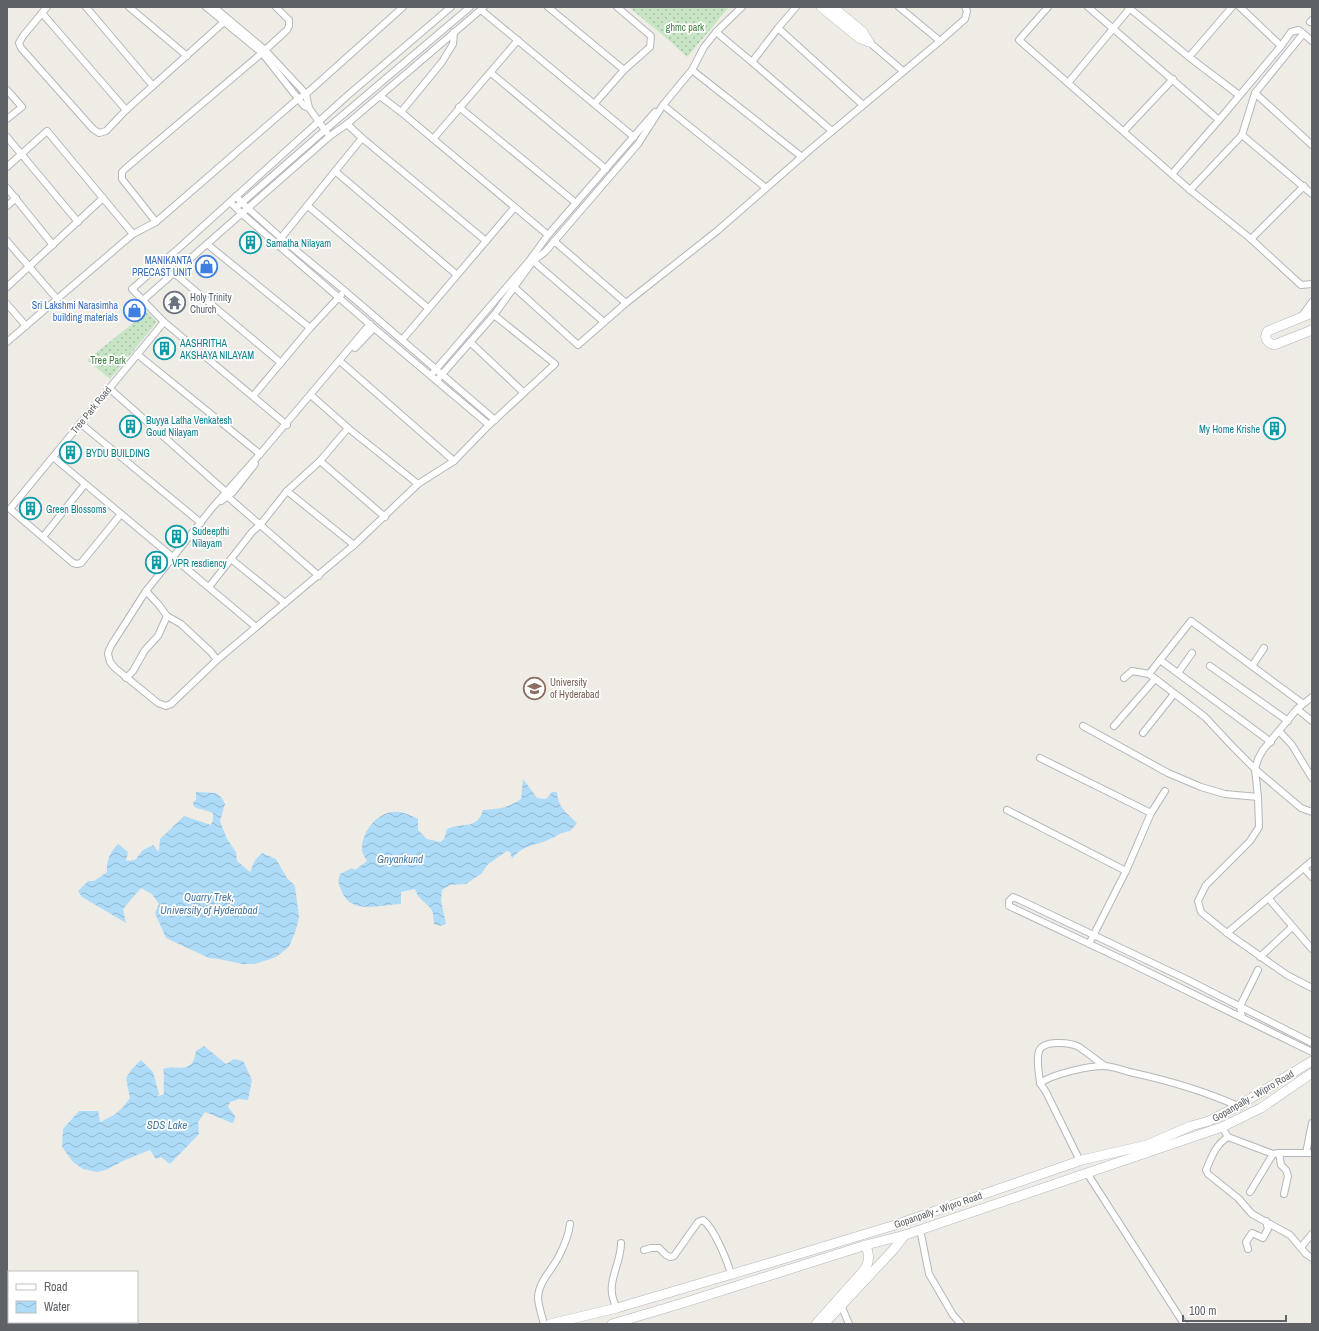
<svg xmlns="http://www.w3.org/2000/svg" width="1319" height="1331" viewBox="0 0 1319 1331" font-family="'Archivo Narrow',sans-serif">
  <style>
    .grass { fill: url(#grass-dots) }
    .water { fill: url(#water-waves) }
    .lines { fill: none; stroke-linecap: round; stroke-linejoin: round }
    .street-casing { stroke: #b3b6ba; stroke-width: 8 }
    .secondary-casing { stroke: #b3b5ba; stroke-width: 10 }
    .street { stroke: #fff; stroke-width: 6 }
    .secondary { stroke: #fff; stroke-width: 9 }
    .labels { text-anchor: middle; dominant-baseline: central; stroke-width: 3.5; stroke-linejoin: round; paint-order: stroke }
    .park-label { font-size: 10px; fill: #3e843e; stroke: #fff }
    .culture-label { font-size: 10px; fill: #0d838f; stroke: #fff; text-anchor: start }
    .shop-label { font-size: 10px; fill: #366cbe; stroke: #fff; text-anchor: end }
    .worship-label { font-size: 10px; fill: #5b616d; stroke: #fff; text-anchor: start }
    .street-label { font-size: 10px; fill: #5e6165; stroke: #fff }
    .education-label { font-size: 10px; fill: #785e54; stroke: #fff; text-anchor: start }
    .water-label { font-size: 11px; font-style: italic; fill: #4877a0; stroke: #fff }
  </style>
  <defs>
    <pattern id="grass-dots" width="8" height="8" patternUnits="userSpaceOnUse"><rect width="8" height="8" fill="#c7e4c5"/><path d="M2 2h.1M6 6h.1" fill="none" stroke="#a5bca4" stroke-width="1.8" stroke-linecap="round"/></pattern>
    <pattern id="water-waves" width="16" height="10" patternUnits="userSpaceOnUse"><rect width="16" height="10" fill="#aedbf7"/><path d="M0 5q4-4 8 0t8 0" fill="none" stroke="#91b5cc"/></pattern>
  </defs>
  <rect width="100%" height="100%" fill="#efece6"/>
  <!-- grass -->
  <g class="grass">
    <polygon points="629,7 729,7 687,57 671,42"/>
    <polygon points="147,312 157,322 110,379 87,360"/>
  </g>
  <!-- water -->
  <g class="water">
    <path d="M 523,779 L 537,798 L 546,799 L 552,792 L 557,792 C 557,805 567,814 577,823 L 570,831 C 559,833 561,834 552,838 C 535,847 528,842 512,858 L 510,852 L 507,851 L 487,865 L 482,873 L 466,884 L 450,885 L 442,890 L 441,901 L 446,924 L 440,926 L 434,924 C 433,920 434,915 432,911 C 429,903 419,902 415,889 L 401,892 L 401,904 C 382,904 352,916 342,892 C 339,885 337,882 340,874 L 352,868 L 355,870 L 367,861 C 365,857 361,852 362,847 C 363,830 379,810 398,812 C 405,812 412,816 418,819 L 418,830 L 427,839 L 440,842 L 444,839 L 447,829 C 462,822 478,830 483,810 C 500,809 507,808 521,799 Z"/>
    <path d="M 196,792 L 216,793 L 222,798 L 225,804 L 220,821 L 227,839 L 236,852 L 237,861 L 250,872 L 255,860 L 262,853 L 276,859 L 287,878 L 295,886 L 299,917 L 296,930 L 289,947 L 276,957 L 255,964 L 242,964 L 219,959 L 209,958 L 166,938 L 155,913 L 159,904 L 152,894 L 141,888 L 123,909 L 126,923 L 82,897 L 78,891 L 88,881 L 94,881 L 107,872 C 106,861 110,852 118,844 L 128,852 L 126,861 L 135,860 L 143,850 L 153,845 L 159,852 L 160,839 L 184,816 L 211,825 L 213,819 L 213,813 C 207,810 201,810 194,807 L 193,802 L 196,800 Z"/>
    <path d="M 204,1046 L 226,1064 L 234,1059 L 243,1061 L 252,1080 L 248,1100 L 239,1099 L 230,1102 L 228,1107 L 235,1116 L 234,1122 L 232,1123 L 205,1112 L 198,1122 L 199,1134 L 170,1164 L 161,1157 L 156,1159 L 150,1150 L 125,1160 L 106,1170 L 97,1172 L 83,1169 L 73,1162 L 62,1147 L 63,1129 L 79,1111 L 98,1111 L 100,1122 C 114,1116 121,1111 130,1098 L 126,1078 L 132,1069 L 141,1060 L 153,1072 L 159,1094 L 157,1097 L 164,1094 C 163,1086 165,1077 163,1069 C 179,1064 192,1076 196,1051 Z"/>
  </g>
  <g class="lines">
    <defs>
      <g id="street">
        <polyline points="47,7 23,36 19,43 21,48 93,129 99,133 106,131 126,110 224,22"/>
        <polyline points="86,7 153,86"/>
        <polyline points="129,7 187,56"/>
        <polyline points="206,7 262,53 304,106 309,108 327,133"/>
        <polyline points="214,7 265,50 306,94 309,108"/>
        <polyline points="548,7 624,70"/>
        <polyline points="796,7 778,28 752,62 832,131"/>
        <polyline points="899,7 940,41"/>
        <polyline points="1048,7 1019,40 1190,190 1251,239 1301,285 1312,284"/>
        <polyline points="1088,7 1219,120"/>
        <polyline points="1128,7 1189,57 1239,95"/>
        <polyline points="1240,7 1281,46 1291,32 1299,30 1312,41"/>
        <polyline points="481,10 634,137"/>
        <polyline points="42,13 126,110"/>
        <polyline points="1310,22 1312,20"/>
        <polyline points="778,28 863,105"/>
        <polyline points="716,32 752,62"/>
        <polyline points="869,42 903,71"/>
        <polyline points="1189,57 1232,7"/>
        <polyline points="692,70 802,157"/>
        <polyline points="491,73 606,169"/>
        <polyline points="1068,83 1131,7"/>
        <polyline points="7,90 22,107 7,119"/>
        <polyline points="1255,93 1312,145"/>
        <polyline points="380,96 401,112 548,235"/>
        <polyline points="595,103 624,70 650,47 651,36 617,7"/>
        <polyline points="663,105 766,188"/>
        <polyline points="459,107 576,203"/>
        <polyline points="401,112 442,62 453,44 454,32"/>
        <polyline points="347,124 362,138"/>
        <polyline points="1124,131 1173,79"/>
        <polyline points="1242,135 1312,194"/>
        <polyline points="7,137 78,222"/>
        <polyline points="433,139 518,40"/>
        <polyline points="7,167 47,131 133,234 156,222 299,98 306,94 403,7"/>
        <polyline points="335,171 457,275"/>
        <polyline points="1172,174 1219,120 1281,46"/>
        <polyline points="7,188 53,245"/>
        <polyline points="1190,190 1242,135 1255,93 1303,34"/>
        <polyline points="236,196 242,203 281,238 345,291 495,420"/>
        <polyline points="230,202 241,213 374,328 489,425"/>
        <polyline points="239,205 325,130 470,7"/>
        <polyline points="7,206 16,198"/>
        <polyline points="308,206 428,308"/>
        <polyline points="156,222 122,179 122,172 126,168 262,53 287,30 289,26 289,20 276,7"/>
        <polyline points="281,238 362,138 486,241"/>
        <polyline points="1251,239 1304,186"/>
        <polyline points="7,241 57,299"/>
        <polyline points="554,241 626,303"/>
        <polyline points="207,244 310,328"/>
        <polyline points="533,261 604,322"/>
        <polyline points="174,273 281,363"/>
        <polyline points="7,287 103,198"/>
        <polyline points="514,287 578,345 626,303 717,231 812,148 940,41 965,19 967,11 965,7"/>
        <polyline points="143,300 330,136 347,124 484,7"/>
        <polyline points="7,304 26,326"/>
        <polyline points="1301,317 1312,302"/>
        <polyline points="370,324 260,454 212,508 146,591 112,644 109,650 108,654 110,662 115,668 158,703 166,706 171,704 217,660 354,545 418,484 454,461 489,425 555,364 494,315"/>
        <polyline points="402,340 514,208"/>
        <polyline points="7,342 133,234"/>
        <polyline points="470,342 523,392"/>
        <polyline points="355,348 374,328"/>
        <polyline points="137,354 260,454"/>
        <polyline points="342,363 454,461"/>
        <polyline points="431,375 529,261 548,235 655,112"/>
        <polyline points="437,380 494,315 533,261 545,252 638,144 663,105 692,70 704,47 716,32 742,7"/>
        <polyline points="109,388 226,492"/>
        <polyline points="253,396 310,328 341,295"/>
        <polyline points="313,397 348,428 418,484"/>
        <polyline points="80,423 201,523"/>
        <polyline points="287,425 164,322 132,289 179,248 347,96 451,7"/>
        <polyline points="53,457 256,627"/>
        <polyline points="320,461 385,517"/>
        <polyline points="287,491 354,545"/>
        <polyline points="228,497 319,576"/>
        <polyline points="221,501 233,492 255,464"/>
        <polyline points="121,514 81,563 77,564 73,563 10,509 164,322"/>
        <polyline points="43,537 85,484"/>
        <polyline points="231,559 285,603"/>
        <polyline points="209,587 245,541 252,532 260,525 287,491 320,461 348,428"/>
        <polyline points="146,591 159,605 167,616 181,624 211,652 217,660"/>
        <polyline points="1160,660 1271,742"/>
        <polyline points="1210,666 1288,721"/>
        <polyline points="1252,666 1264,648"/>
        <polyline points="1178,673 1192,653"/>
        <polyline points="1149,674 1191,621 1302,703"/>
        <polyline points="126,678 133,671 145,650 158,636 167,616"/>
        <polyline points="1124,678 1132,671 1149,674 1205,717 1233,747 1255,769 1301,808 1312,812"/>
        <polyline points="1312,697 1297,709 1263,750 1258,759 1255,769 1258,797 1259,827 1250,841 1206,885 1198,901 1201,912 1227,933 1287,975 1312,988"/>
        <polyline points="1297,709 1312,721"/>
        <polyline points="1083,726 1168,773 1201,787 1225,794 1258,797"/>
        <polyline points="1114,726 1155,679"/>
        <polyline points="1279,731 1292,745 1312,778"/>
        <polyline points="1143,733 1174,694"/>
        <polyline points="1040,758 1151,813"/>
        <polyline points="1007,810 1126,871"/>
        <polyline points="1304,868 1312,877"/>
        <polyline points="1269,899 1312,949"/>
        <polyline points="1227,933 1312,861"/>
        <polyline points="1089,944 1126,871 1151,813 1165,791"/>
        <polyline points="1260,957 1292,927"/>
        <polyline points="1242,1018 1240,1006 1258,970"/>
        <polyline points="1312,1043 1186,979 1020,900 1013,897 1009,901 1009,906 1134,965 1312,1052"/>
        <path d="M 1040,1083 C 1039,1073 1036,1060 1039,1051 C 1043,1040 1070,1042 1079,1047 C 1088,1053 1096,1060 1105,1066"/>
        <polyline points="1222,1127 1228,1137 1273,1154 1279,1153 1312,1153"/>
        <path d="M 1228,1137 C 1216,1144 1211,1158 1206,1170 L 1208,1174 L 1238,1198 L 1252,1214 L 1290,1235 L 1306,1254 L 1312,1258"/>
        <polyline points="1279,1153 1281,1165 1286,1170 1288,1176 1284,1194"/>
        <polyline points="1306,1153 1312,1123"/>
        <path d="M 1080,1161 L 1046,1092 L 1040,1083 C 1053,1074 1088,1066 1104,1066 C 1113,1066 1124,1071 1134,1073 C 1170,1081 1204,1091 1238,1106"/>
        <polyline points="1087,1173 1184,1324"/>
        <polyline points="1250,1192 1273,1154"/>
        <polyline points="920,1229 929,1274 953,1315 961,1324"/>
        <polyline points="1301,1247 1312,1234"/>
        <polyline points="1248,1249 1246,1242 1252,1233 1263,1238 1268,1229 1266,1221"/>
        <path d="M 644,1250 L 651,1248 L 659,1248 L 666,1255 L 670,1257 L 674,1256 L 698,1222 L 703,1220 C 714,1228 727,1260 731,1274"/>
        <polyline points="841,1305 849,1324"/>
        <path d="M 617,1308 C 603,1284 621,1267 621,1243"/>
        <path d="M 544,1324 C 542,1316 538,1305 538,1297 C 539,1281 552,1270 559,1256 C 564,1246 569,1235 570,1224"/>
      </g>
      <g id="secondary">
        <polyline points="821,7 859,38 869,42"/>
        <polyline points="833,7 863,32 869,42"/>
        <path d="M 1312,313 L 1268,331 C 1263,337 1267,343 1274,345 L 1312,330"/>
        <polyline points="550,1324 617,1308 773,1262 895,1225 1082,1160 1147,1145 1191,1126 1209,1121 1238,1106 1312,1061"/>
        <polyline points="612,1324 683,1303 866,1245 905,1235 1222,1127 1261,1108 1312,1073"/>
        <path d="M 816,1324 L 865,1269 C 870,1260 869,1255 866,1245"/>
        <polyline points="824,1324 894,1249 905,1235"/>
      </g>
    </defs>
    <!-- street casing -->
    <use href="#street" class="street-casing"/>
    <!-- secondary casing -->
    <use href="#secondary" class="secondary-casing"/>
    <!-- street -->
    <use href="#street" class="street"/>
    <!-- secondary -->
    <use href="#secondary" class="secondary"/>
  </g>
  <!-- icons -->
  <defs>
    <symbol id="building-ring" viewBox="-11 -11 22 22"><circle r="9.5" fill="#fff" stroke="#0f9aa8" stroke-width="1.5"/><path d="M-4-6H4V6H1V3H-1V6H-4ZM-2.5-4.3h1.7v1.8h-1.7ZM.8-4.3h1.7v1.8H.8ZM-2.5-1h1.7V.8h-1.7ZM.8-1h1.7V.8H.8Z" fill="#0f9aa8"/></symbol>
    <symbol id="shop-ring" viewBox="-11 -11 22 22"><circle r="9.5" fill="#fff" stroke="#3f7fe0" stroke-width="1.5"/><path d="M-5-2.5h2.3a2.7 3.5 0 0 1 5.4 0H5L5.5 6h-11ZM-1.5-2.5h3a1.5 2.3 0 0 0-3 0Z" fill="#3f7fe0"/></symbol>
    <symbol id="temple-ring" viewBox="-11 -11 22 22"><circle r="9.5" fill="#fff" stroke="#6b7280" stroke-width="1.5"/><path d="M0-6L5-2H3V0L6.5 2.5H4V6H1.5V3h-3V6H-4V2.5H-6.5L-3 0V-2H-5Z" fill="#6b7280"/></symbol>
    <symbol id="university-ring" viewBox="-11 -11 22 22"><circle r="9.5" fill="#fff" stroke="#8d6e63" stroke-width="1.5"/><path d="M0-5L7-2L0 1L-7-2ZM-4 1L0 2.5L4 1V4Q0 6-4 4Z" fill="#8d6e63"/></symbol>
  </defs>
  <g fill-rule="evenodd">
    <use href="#building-ring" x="238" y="230" width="25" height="25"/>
    <use href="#shop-ring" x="194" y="254" width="25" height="25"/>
    <use href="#temple-ring" x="162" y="290" width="25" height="25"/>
    <use href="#shop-ring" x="122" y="298" width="25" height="25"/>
    <use href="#building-ring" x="152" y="336" width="25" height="25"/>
    <use href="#building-ring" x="118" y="414" width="25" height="25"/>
    <use href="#building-ring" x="1262" y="416" width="25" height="25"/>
    <use href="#building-ring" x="58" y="440" width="25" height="25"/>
    <use href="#building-ring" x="18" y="496" width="25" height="25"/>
    <use href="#building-ring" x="164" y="524" width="25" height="25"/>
    <use href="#building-ring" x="144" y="550" width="25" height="25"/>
    <use href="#university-ring" x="522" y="676" width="25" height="25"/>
  </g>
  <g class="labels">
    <!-- park labels -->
    <g class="park-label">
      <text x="685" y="27">ghmc park</text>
      <text x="108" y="360">Tree Park</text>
    </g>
    <!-- culture labels -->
    <g class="culture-label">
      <text x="266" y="243">Samatha Nilayam</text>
      <text x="180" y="343">AASHRITHA<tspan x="180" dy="12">AKSHAYA NILAYAM</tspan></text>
      <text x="146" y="420">Buyya Latha Venkatesh<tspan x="146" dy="12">Goud Nilayam</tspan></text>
      <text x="1260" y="429" text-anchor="end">My Home Krishe</text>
      <text x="86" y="453">BYDU BUILDING</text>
      <text x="46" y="509">Green Blossoms</text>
      <text x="192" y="531">Sudeepthi<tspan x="192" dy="12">Nilayam</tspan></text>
      <text x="172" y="563">VPR resdiency</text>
    </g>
    <!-- shop labels -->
    <g class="shop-label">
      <text x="192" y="260">MANIKANTA<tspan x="192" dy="12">PRECAST UNIT</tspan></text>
      <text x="118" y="305">Sri Lakshmi Narasimha<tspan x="118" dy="12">building materials</tspan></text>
    </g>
    <!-- worship labels -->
    <g class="worship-label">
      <text x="190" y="297">Holy Trinity<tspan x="190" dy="12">Church</tspan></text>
    </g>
    <!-- street labels -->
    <g class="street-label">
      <text transform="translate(91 410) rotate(-51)">Tree Park Road</text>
      <text transform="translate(1253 1096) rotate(-30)">Gopanpally - Wipro Road</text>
      <text transform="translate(938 1210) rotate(-19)">Gopanpally - Wipro Road</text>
    </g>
    <!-- education labels -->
    <g class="education-label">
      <text x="550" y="682">University<tspan x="550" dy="12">of Hyderabad</tspan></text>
    </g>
    <!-- water labels -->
    <g class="water-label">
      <text x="400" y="859">Gnyankund</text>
      <text x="209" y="897">Quarry Trek,<tspan x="209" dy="13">University of Hyderabad</tspan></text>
      <text x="167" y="1125">SDS Lake</text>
    </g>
  </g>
  <!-- border -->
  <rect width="1319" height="1331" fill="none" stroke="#5e6165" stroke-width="16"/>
  <!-- legend -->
  <rect x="8" y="1271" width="130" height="52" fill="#ffffff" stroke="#bfc0c1"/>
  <rect x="16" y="1284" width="20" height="6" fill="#ffffff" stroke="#bfc0c1"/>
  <text x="44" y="1291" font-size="12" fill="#5e6165">Road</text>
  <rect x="16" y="1301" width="20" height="12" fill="url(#water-waves)" stroke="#bfc0c1"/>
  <text x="44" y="1311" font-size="12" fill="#5e6165">Water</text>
  <!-- scale -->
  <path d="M1183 1315v6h103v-6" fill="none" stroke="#5e6165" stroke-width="2"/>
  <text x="1189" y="1315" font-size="12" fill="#5e6165" stroke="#ffffff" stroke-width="3" paint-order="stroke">100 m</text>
</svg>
